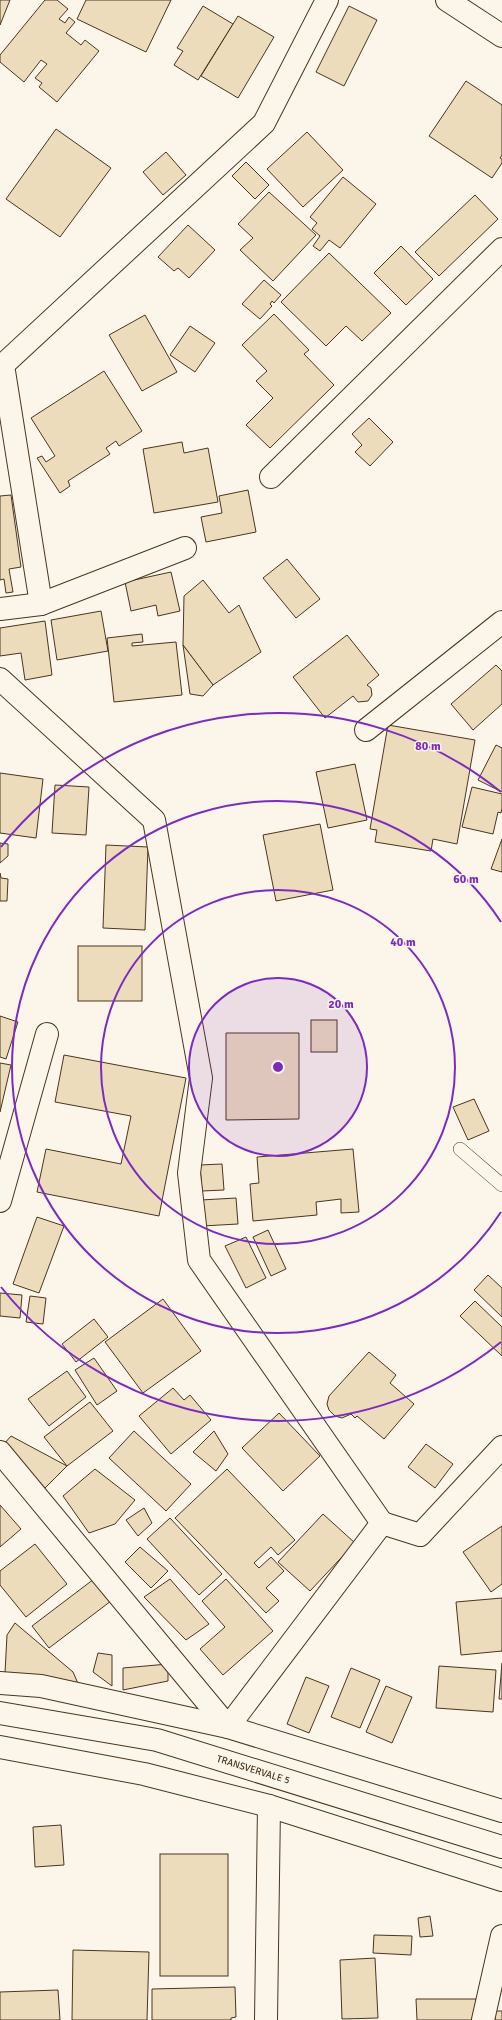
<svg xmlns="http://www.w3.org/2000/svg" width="502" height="2020" viewBox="0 0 502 2020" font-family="Signika,sans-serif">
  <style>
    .building { fill: #ecdcbc; stroke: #4a3520 }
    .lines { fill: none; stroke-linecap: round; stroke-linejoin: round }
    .lane-casing { stroke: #4a3520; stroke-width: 14 }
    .street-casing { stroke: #4a3520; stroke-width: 24 }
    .secondary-casing { stroke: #4a3520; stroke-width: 24 }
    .lane { stroke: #fbf6e9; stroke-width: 13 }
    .street { stroke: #fbf6e9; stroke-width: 22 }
    .secondary { stroke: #fbf6e9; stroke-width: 22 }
    .ring { fill: none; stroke: #7b2cbf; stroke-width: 2 }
    .labels { text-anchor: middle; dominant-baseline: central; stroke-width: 3; stroke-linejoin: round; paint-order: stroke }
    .street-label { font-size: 10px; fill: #4a3520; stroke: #fbf6e9 }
    .centre { fill: #7b2cbf; stroke: #fbf6e9; stroke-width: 2 }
    .ring-label { font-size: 12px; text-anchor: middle; font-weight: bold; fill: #7b2cbf; stroke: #fbf6e9; stroke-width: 3; stroke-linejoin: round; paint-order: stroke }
  </style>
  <rect width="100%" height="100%" fill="#fbf6e9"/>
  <!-- building -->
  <g class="building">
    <polygon points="0,0 10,0 0,25"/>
    <polygon points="45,0 57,0 68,9 59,19 65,23 69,17 75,22 66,33 81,45 85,40 99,51 57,102 39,87 42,83 35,78 47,64 41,60 24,82 0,62 0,55"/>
    <polygon points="86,0 171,0 146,52 77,19"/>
    <polygon points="203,6 233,24 198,80 174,65 183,51 177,48"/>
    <polygon points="349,6 377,20 344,86 316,72"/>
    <polygon points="238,16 274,37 238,98 201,76"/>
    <polygon points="466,81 502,105 502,155 500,158 502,159 502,163 492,178 429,136"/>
    <polygon points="56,129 111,168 60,237 6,199"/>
    <polygon points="307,132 343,170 303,207 267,169"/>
    <polygon points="166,152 186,175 163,195 143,172"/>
    <polygon points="246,162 269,185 255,199 232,176"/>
    <polygon points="343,177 376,204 340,248 329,240 320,251 313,246 320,236 312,229 317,223 310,217"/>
    <polygon points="269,192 316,235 273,281 240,250 253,238 238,224"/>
    <polygon points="475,195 498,219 439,276 415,252"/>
    <polygon points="188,225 215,250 189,278 178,268 174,271 158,257"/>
    <polygon points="401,246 433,279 406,305 374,273"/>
    <polygon points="329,253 391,313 362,341 346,326 326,346 281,302"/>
    <polygon points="264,280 281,295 274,303 272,301 270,304 272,306 260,319 242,304"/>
    <polygon points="274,314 309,350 304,354 334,385 270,448 246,425 273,398 256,381 267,371 242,345"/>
    <polygon points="145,315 177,372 142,391 109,335"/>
    <polygon points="190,326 215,343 195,372 170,355"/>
    <polygon points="104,371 142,431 119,446 116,441 106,448 110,454 68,481 70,486 60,493 37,458 42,456 46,462 55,456 31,418"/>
    <polygon points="369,418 393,442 370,466 355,452 362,445 352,434"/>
    <polygon points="182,442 184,453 208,448 218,502 154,513 143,449"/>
    <polygon points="248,490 256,532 206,542 201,517 222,513 219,496"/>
    <polygon points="11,495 21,567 9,569 13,592 6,593 4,579 0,580 0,496"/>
    <polygon points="287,559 320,599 296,618 263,578"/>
    <polygon points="171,572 180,611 158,616 156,605 131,611 125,582"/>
    <polygon points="203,580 229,613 239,605 261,652 213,685 183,645 184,596"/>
    <polygon points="101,611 108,651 57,660 51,620"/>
    <polygon points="45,621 52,675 25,680 21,653 0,656 0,628"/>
    <polygon points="142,634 143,642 132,643 132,646 176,642 182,695 114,702 107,638"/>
    <polygon points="347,635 379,675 367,685 371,688 372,695 368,701 358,702 353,696 325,718 293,677"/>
    <polygon points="183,645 213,685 203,696 190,694"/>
    <polygon points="496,665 502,671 502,704 473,730 451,704"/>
    <polygon points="388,725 475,740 457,844 433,839 431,851 375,842 377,830 370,829"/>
    <polygon points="496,745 502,748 502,792 478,780"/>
    <polygon points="355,764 367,820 328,828 316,772"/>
    <polygon points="0,773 43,779 36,838 0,833"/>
    <polygon points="55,785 89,787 86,835 52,833"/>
    <polygon points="472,787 502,794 502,808 501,813 498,812 493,834 462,827"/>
    <polygon points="320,824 333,890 276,901 263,835"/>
    <polygon points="502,839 502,872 491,869"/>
    <polygon points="0,843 8,844 8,856 0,863"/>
    <polygon points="106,845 148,847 145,930 103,928"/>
    <polygon points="0,873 1,878 8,879 7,901 0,901"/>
    <rect x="78" y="946" width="64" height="55"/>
    <polygon points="0,1016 18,1022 6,1059 0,1057"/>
    <rect x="311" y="1020" width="26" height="32"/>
    <polygon points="226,1033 299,1033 299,1119 226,1120"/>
    <polygon points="64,1055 186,1078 159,1216 37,1192 46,1149 121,1164 131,1116 55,1102"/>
    <polygon points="0,1063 11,1065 0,1112"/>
    <polygon points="474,1099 489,1131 468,1140 453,1107"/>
    <polygon points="353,1149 359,1212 341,1213 341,1199 316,1202 317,1215 253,1221 250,1184 259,1183 257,1157"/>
    <polygon points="222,1164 224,1190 202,1191 200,1165"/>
    <polygon points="236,1198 238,1224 202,1226 201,1200"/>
    <polygon points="37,1217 64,1226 39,1293 13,1284"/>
    <polygon points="268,1230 286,1269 271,1276 253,1237"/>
    <polygon points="246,1237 266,1278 246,1288 225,1246"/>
    <polygon points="488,1275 502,1288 502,1317 474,1290"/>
    <polygon points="0,1293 22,1295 20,1318 0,1316"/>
    <polygon points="30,1296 46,1298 43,1324 26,1322"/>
    <polygon points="163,1299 201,1351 143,1393 105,1342"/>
    <polygon points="475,1301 502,1327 502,1356 460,1316"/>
    <polygon points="94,1319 108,1337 76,1362 62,1344"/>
    <polygon points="369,1352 396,1375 390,1383 414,1404 384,1439 357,1416 355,1418 351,1414 342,1418 335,1416 329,1410 327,1404 329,1396"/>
    <polygon points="94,1358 117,1391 97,1405 75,1370"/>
    <polygon points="67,1371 86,1397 49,1426 28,1399"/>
    <polygon points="173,1388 184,1400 190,1395 211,1420 171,1454 139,1416"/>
    <polygon points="90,1402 113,1431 67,1466 44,1437"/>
    <polygon points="279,1413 320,1456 283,1491 242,1448"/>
    <polygon points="134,1431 191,1484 166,1511 109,1458"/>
    <polygon points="214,1431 228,1454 216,1471 193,1452"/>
    <polygon points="11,1436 67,1466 45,1488 4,1444"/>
    <polygon points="426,1444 453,1464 435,1488 408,1467"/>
    <polygon points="95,1469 135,1500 115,1524 89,1533 63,1496"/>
    <polygon points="227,1469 295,1540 278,1555 271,1547 254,1563 259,1568 271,1557 284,1571 266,1588 279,1601 266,1613 175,1518"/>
    <polygon points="0,1505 21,1529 0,1547"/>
    <polygon points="144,1508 152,1523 138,1536 126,1520"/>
    <polygon points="323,1514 355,1543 310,1591 278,1562"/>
    <polygon points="170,1518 222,1574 199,1595 147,1539"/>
    <polygon points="502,1526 502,1584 491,1592 463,1552"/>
    <polygon points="35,1544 67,1584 26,1617 0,1585 0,1571"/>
    <polygon points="140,1547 168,1571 151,1588 125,1562"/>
    <polygon points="94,1579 111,1601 49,1648 32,1626"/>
    <polygon points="170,1579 209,1624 186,1640 144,1597"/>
    <polygon points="226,1579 273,1631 223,1675 200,1649 225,1627 202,1601"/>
    <polygon points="502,1598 502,1651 461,1655 456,1602"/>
    <polygon points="15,1623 73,1672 80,1688 5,1673 7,1635"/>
    <polygon points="98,1653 112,1655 112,1686 93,1672"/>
    <polygon points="502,1663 502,1699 499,1699"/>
    <polygon points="168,1664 168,1681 123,1690 123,1668"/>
    <polygon points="439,1666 496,1670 493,1712 436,1708"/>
    <polygon points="351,1668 380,1680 360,1728 331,1717"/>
    <polygon points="306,1677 329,1686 309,1733 287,1724"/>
    <polygon points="386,1686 412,1697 392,1743 366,1732"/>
    <polygon points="61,1825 64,1865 35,1867 33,1827"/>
    <rect x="160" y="1854" width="68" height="122"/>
    <polygon points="430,1916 433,1936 420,1937 418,1918"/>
    <polygon points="374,1935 412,1936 411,1955 373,1953"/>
    <polygon points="73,1950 149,1952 147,2020 72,2020"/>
    <polygon points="375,1958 378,2018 342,2019 340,1960"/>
    <polygon points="235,1987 236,2017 231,2018 231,2020 152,2020 152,1989"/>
    <polygon points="58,1990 60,2020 0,2020 0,1992"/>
    <polygon points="416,1999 476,1999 476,2020 417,2020"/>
    <rect x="495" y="2011" width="7" height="9"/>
  </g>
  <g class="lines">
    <defs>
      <polyline id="lane" points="460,1149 502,1185"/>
      <g id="street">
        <polyline points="447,0 502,36"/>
        <polyline points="271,477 502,249"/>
        <polyline points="41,604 3,365 264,123 327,0"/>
        <polyline points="0,609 41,604 185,548"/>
        <polyline points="0,679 154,820 201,1078 189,1173 199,1260 382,1523"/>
        <polyline points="366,730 502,622"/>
        <polyline points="0,1201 47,1034"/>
        <polyline points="0,1452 228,1727 382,1523 420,1535 502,1447"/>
        <polyline points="0,1683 41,1686 228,1727 502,1811"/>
        <polyline points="266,2020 269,1806"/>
        <polyline points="483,2020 502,1936"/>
      </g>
      <g id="secondary">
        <path id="s1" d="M 0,1713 L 157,1740 L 502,1847"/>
        <polyline points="0,1747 144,1774 269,1806 502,1880"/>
      </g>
    </defs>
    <!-- lane casing -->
    <use href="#lane" class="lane-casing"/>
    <!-- street casing -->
    <use href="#street" class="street-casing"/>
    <!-- secondary casing -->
    <use href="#secondary" class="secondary-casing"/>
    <!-- lane -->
    <use href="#lane" class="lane"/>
    <!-- street -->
    <use href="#street" class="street"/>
    <!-- secondary -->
    <use href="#secondary" class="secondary"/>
  </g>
  <!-- distance rings -->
  <circle cx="278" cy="1067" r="89" fill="#7b2cbf" fill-opacity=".12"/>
  <g class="ring">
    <circle cx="278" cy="1067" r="89"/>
    <circle cx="278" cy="1067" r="177"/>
    <path d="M501 1212A266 266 0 1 1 501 922"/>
    <path d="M501 1342A354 354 0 0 1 1 1287M1 847A354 354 0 0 1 501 792"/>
  </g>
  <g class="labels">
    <!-- street labels -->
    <g class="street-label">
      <text stroke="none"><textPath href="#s1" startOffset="260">TRANSVERVALE 5</textPath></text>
    </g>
  </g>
  <circle cx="278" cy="1067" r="6" class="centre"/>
  <g class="ring-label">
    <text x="428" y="750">80 m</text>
    <text x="466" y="883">60 m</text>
    <text x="403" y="946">40 m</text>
    <text x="341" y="1008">20 m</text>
  </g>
</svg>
